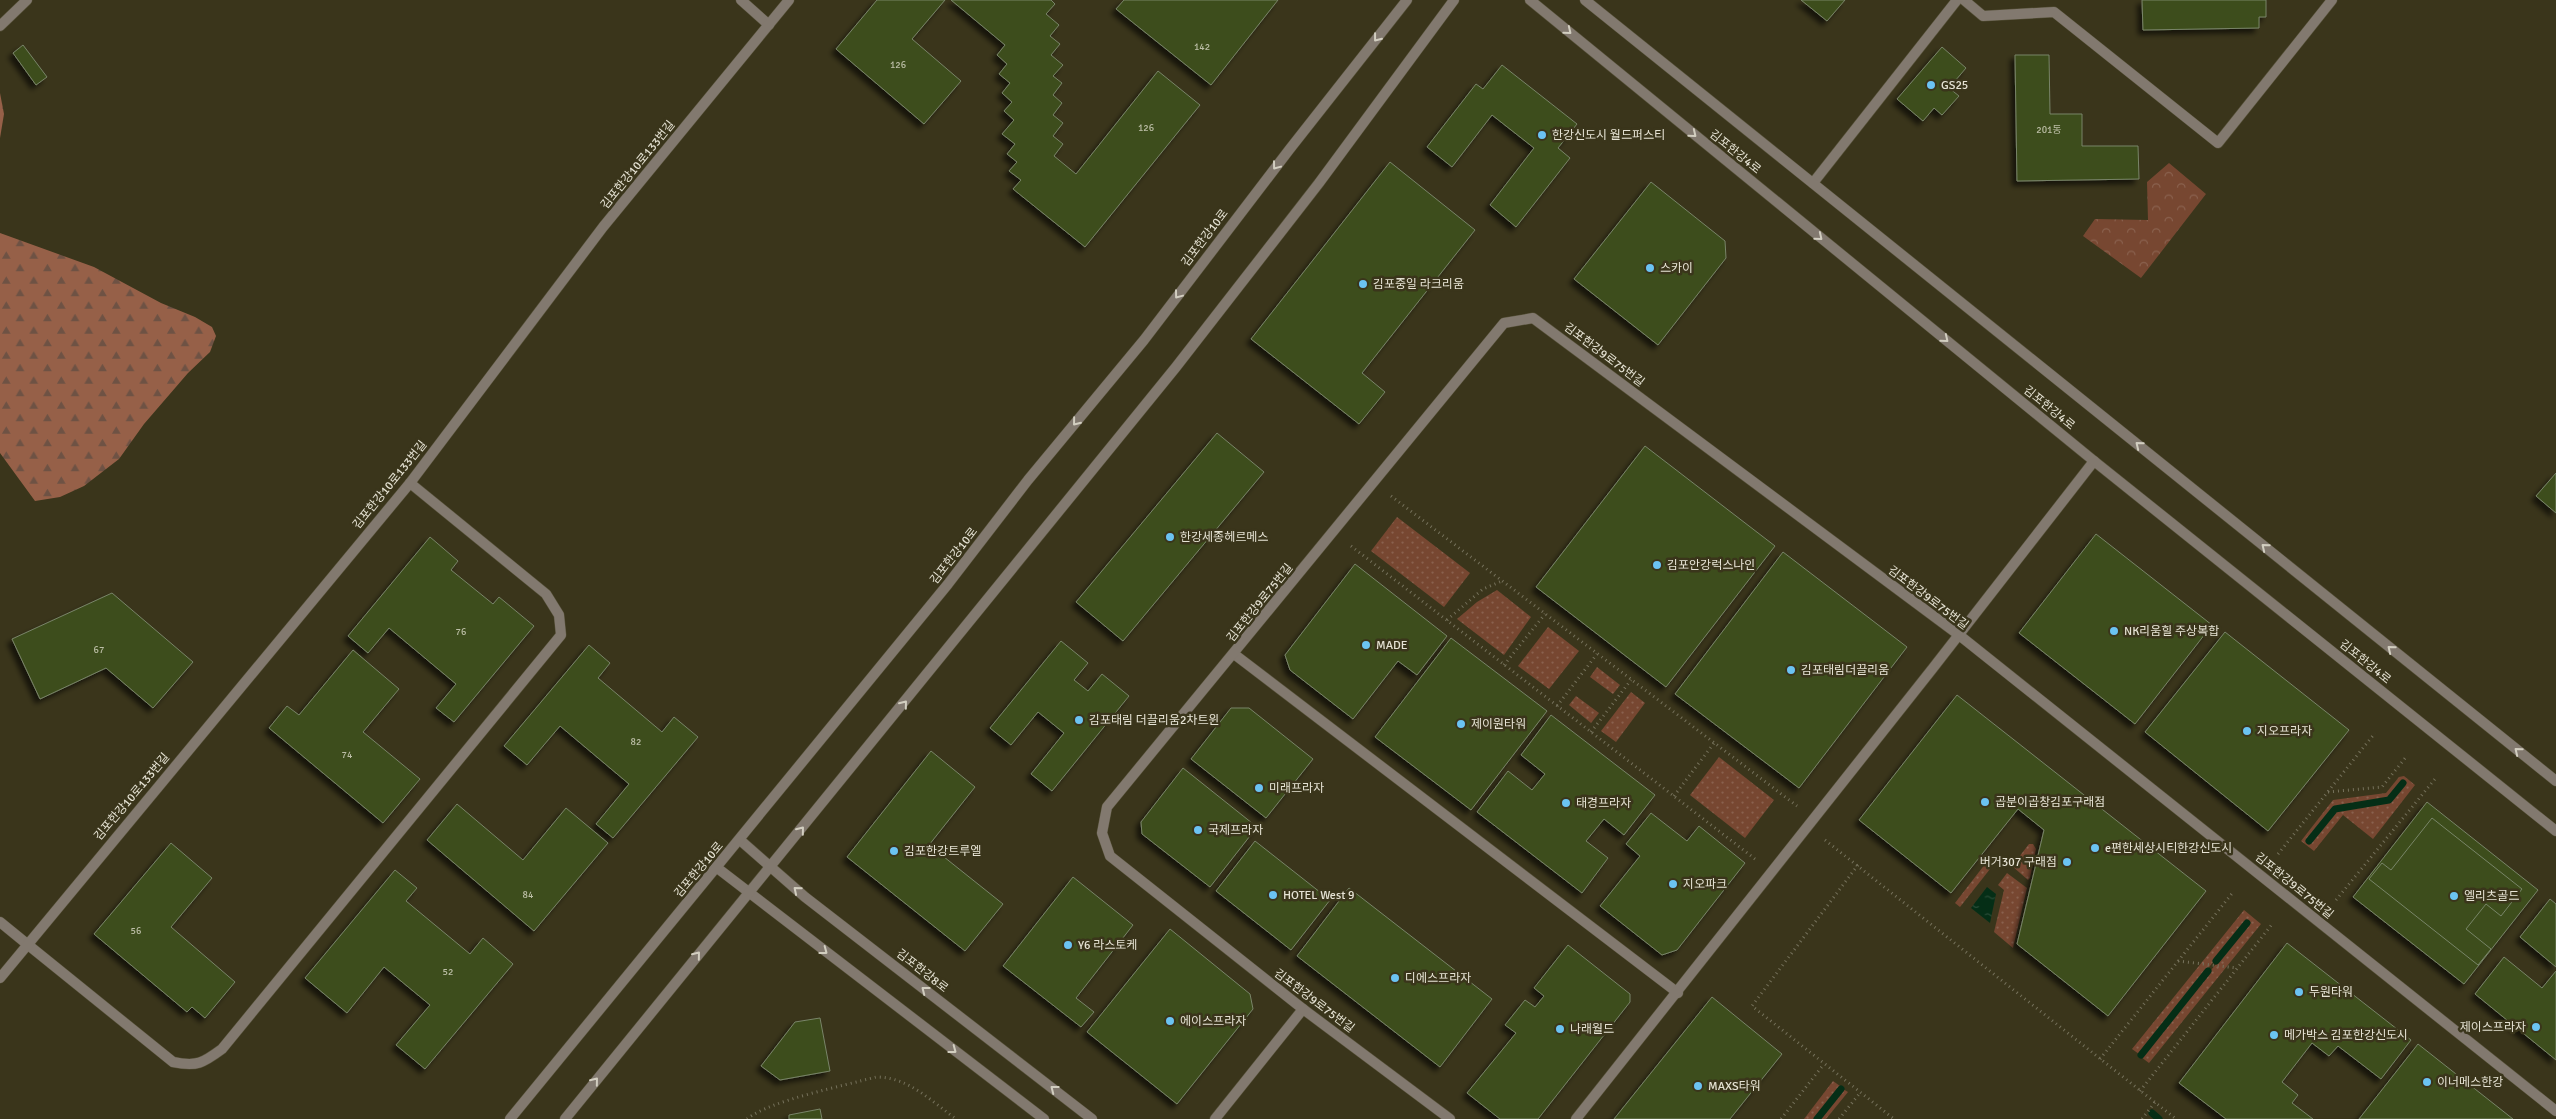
<svg xmlns="http://www.w3.org/2000/svg" width="2556" height="1119" viewBox="0 0 2556 1119" font-family="Signika,'Noto Sans KR',sans-serif">
  <style>
    .forest { fill: url(#forest-firs) }
    .park { fill: url(#park-crowns) }
    .garden { fill: url(#garden-dots); fill-rule: evenodd }
    .water { fill: url(#water-ripples) }
    .lines { fill: none; stroke-linecap: round; stroke-linejoin: round }
    .stream { stroke: #052e16; stroke-width: 7 }
    .building { fill: #3c4e1a; stroke: #798469; filter: url(#shadow) }
    .service-casing { stroke: #565139; stroke-width: 11 }
    .minor-casing { stroke: #565139; stroke-width: 11 }
    .tertiary-casing { stroke: #565139; stroke-width: 11 }
    .path { stroke: #76725c; stroke-width: 3; stroke-dasharray: 1 4; stroke-linecap: butt }
    .service { stroke: #82796f; stroke-width: 10 }
    .minor { stroke: #82796f; stroke-width: 10 }
    .tertiary { stroke: #82796f; stroke-width: 10 }
    .oneway { stroke: #d2cec0 }
    .poi-dot { fill: #6bc3f2; stroke: #3a351b; stroke-width: 2 }
    .labels { text-anchor: middle; dominant-baseline: central; stroke-width: 5; stroke-linejoin: round; paint-order: stroke }
    .number-label { font-size: 10px; fill: #bcbea6 }
    .poi-label { font-size: 12px; fill: #e6e3d4; stroke: #3a351b; text-anchor: start }
    .street-label { font-size: 12px; fill: #e6e3d4; stroke: #3a351b }
  </style>
  <defs>
    <pattern id="forest-firs" width="22" height="20" patternUnits="userSpaceOnUse" patternTransform="scale(1.25)"><rect width="22" height="20" fill="#966048"/><path d="M5 1l3.5 6h-7zM16 11l3.5 6h-7z" fill="#6e5244"/></pattern>
    <pattern id="park-crowns" width="20" height="18" patternUnits="userSpaceOnUse" patternTransform="scale(1.25)"><rect width="20" height="18" fill="#774731"/><path d="M2 6a3 3 0 1 1 6 0M12 15a3 3 0 1 1 6 0" fill="none" stroke="#8a614e"/></pattern>
    <pattern id="garden-dots" width="8" height="8" patternUnits="userSpaceOnUse" patternTransform="scale(1.25)"><rect width="8" height="8" fill="#774731"/><path d="M2 2h.1M6 6h.1" fill="none" stroke="#8a614e" stroke-width="1.8" stroke-linecap="round"/></pattern>
    <pattern id="water-ripples" width="26" height="14" patternUnits="userSpaceOnUse" patternTransform="scale(1.25)"><rect width="26" height="14" fill="#052e16"/><path d="M2 4q2-2 4 0t4 0M15 11q2-2 4 0t4 0" fill="none" stroke="#294c37"/></pattern>
    <filter id="shadow"><feDropShadow dx="-4.5" dy="4.5" stdDeviation="2.5" flood-color="#0009"/></filter>
  </defs>
  <rect width="100%" height="100%" fill="#3a351b"/>
  <!-- forest -->
  <g class="forest">
    <polygon points="0,93 4,114 0,138"/>
    <polygon points="0,233 94,267 161,303 195,317 212,327 216,336 210,352 188,373 144,424 119,459 84,486 60,497 35,501 0,453"/>
  </g>
  <!-- park -->
  <polygon class="park" points="2169,163 2206,194 2141,278 2083,236 2095,219 2148,220 2147,182"/>
  <!-- garden -->
  <g class="garden">
    <polygon points="1397,517 1470,573 1444,607 1371,551"/>
    <polygon points="1497,590 1531,617 1504,655 1457,619 1477,602"/>
    <polygon points="1548,627 1579,651 1549,689 1518,666"/>
    <polygon points="1597,667 1620,685 1613,694 1590,677"/>
    <polygon points="1631,692 1645,703 1616,742 1601,731"/>
    <polygon points="1576,696 1599,713 1591,723 1569,705"/>
    <polygon points="1719,757 1774,800 1745,838 1690,795"/>
    <path d="M 2404,776 L 2415,785 L 2373,839 L 2343,815 L 2314,851 L 2301,841 L 2333,800 L 2386,793 L 2399,777 ZM 2403,783 L 2390,801 L 2335,811 L 2309,842 L 2334,809 L 2389,799 Z"/>
    <polygon points="2029,844 2033,844 2036,849 2030,878 2028,880 2012,866"/>
    <polygon points="1989,859 1994,864 1960,907 1955,903"/>
    <polygon points="2007,873 2027,888 2013,948 1994,932 2004,890 1998,885"/>
    <polygon points="2244,910 2261,924 2149,1063 2141,1057 2249,923 2247,920 2139,1054 2132,1049"/>
    <polygon points="1833,1081 1840,1086 1814,1119 1804,1119"/>
    <polygon points="1843,1089 1848,1092 1826,1119 1819,1119"/>
  </g>
  <!-- water -->
  <polygon class="water" points="1987,887 1996,894 1990,923 1971,908"/>
  <g class="lines">
    <!-- stream -->
    <g class="stream">
      <polyline points="2309,841 2335,809 2389,800 2403,783"/>
      <polyline points="2216,961 2247,923"/>
      <polyline points="2141,1055 2208,971"/>
      <polyline points="2152,1113 2159,1119"/>
      <polyline points="1817,1119 1841,1089"/>
    </g>
  </g>
  <!-- building -->
  <g class="building">
    <polygon points="877,0 945,0 912,39 961,81 924,124 836,49"/>
    <polygon points="951,0 1051,0 1055,4 1046,14 1059,25 1050,36 1060,44 1051,55 1063,65 1053,76 1062,83 1053,95 1062,103 1053,115 1063,123 1053,136 1063,144 1054,156 1076,174 1158,71 1200,105 1085,247 1013,189 1021,180 1009,171 1017,162 1007,154 1015,144 1002,134 1014,120 1004,111 1012,102 1002,93 1010,83 999,74 1007,64 997,55 1005,45"/>
    <polygon points="1124,0 1278,0 1211,85 1116,9"/>
    <polygon points="1801,0 1845,0 1827,21"/>
    <polygon points="2142,0 2266,0 2266,17 2259,17 2259,28 2143,30"/>
    <polygon points="23,45 47,77 36,85 13,53"/>
    <polygon points="1942,47 1966,68 1949,88 1959,96 1942,115 1934,108 1923,121 1897,99"/>
    <polygon points="2015,55 2049,55 2050,114 2082,114 2082,146 2138,146 2139,179 2017,181"/>
    <polygon points="1502,65 1577,124 1558,148 1570,158 1516,227 1490,205 1534,148 1492,115 1452,167 1427,147 1476,84 1483,89"/>
    <polygon points="1390,162 1475,230 1362,373 1385,392 1359,424 1251,339"/>
    <polygon points="1651,182 1725,241 1726,258 1658,345 1574,279"/>
    <polygon points="1217,433 1264,472 1123,641 1076,602"/>
    <polygon points="1645,446 1775,546 1666,687 1536,587"/>
    <polygon points="2556,473 2556,513 2536,496"/>
    <polygon points="2096,534 2212,625 2135,724 2019,633"/>
    <polygon points="430,537 458,561 451,570 493,604 499,597 534,626 454,722 436,708 456,684 389,628 368,653 348,636"/>
    <polygon points="1783,552 1907,647 1799,788 1675,694"/>
    <polygon points="1355,564 1447,636 1417,675 1398,661 1353,719 1290,670 1285,655"/>
    <polygon points="112,593 193,662 153,708 106,668 40,699 12,639"/>
    <polygon points="2225,632 2349,730 2268,831 2145,732"/>
    <polygon points="1451,638 1547,711 1471,810 1375,737"/>
    <polygon points="1061,641 1088,663 1074,680 1088,691 1102,674 1129,696 1052,791 1031,774 1064,733 1038,712 1011,745 990,728"/>
    <polygon points="589,645 610,663 598,678 662,732 674,717 698,737 613,838 596,824 629,784 560,726 527,765 504,746"/>
    <polygon points="353,650 399,689 363,732 420,779 383,823 269,728 287,706 299,715"/>
    <polygon points="1957,695 2206,891 2108,1016 2017,944 2044,830 2018,809 1951,893 1859,820"/>
    <polygon points="1231,708 1249,708 1313,759 1266,818 1191,759"/>
    <polygon points="1551,715 1655,795 1624,835 1604,819 1586,841 1608,858 1582,893 1477,812 1508,771 1532,790 1545,774 1521,755"/>
    <polygon points="931,751 975,787 929,845 1003,904 965,951 847,857"/>
    <polygon points="1183,768 1257,827 1210,887 1142,834 1141,822"/>
    <polygon points="2427,802 2538,890 2464,984 2353,897"/>
    <polygon points="457,804 523,860 566,808 608,843 534,931 427,840"/>
    <polygon points="1651,813 1687,841 1699,826 1745,863 1677,950 1662,955 1600,906 1640,856 1626,844"/>
    <polygon points="2432,818 2522,889 2501,916 2486,904 2466,929 2491,949 2478,965 2369,879 2382,863 2391,870"/>
    <polygon points="1255,841 1330,900 1291,950 1216,891"/>
    <polygon points="171,843 212,878 171,927 235,982 205,1018 192,1007 187,1012 94,934"/>
    <polygon points="395,870 417,888 406,901 470,954 483,938 513,964 425,1069 396,1045 430,1005 384,967 347,1013 305,978"/>
    <polygon points="1073,877 1133,925 1076,998 1094,1012 1081,1027 1003,966"/>
    <polygon points="1349,888 1492,999 1440,1067 1297,956"/>
    <polygon points="2550,899 2556,904 2556,967 2520,937"/>
    <polygon points="1170,929 1250,994 1253,1009 1177,1104 1087,1032"/>
    <polygon points="2287,943 2411,1040 2381,1079 2338,1046 2329,1056 2312,1043 2282,1082 2298,1095 2292,1103 2313,1119 2226,1119 2179,1083"/>
    <polygon points="1568,945 1630,994 1630,1002 1538,1119 1500,1119 1467,1093 1516,1033 1505,1025 1525,1000 1535,1007 1544,996 1534,988"/>
    <polygon points="2504,957 2542,988 2556,971 2556,1060 2475,994"/>
    <polygon points="1712,997 1782,1054 1730,1119 1614,1119"/>
    <polygon points="820,1018 830,1071 780,1080 761,1066 795,1022"/>
    <polygon points="2418,1044 2513,1119 2359,1119"/>
    <polygon points="820,1109 822,1119 789,1119 789,1115"/>
  </g>
  <g class="lines">
    <defs>
      <g id="service">
        <polyline points="0,26 27,0"/>
        <polyline points="0,922 27,944"/>
      </g>
      <g id="minor">
        <polyline points="741,0 769,25"/>
        <polyline points="1964,0 1983,16 2054,12 2218,143 2332,0"/>
        <polyline points="1813,183 1957,0"/>
        <polyline points="1234,654 1678,993"/>
        <path d="M 27,944 L 173,1062 C 197,1067 203,1063 222,1049 L 561,635 L 559,615 L 546,594 L 410,483"/>
        <polyline points="0,978 410,483 603,227 789,0"/>
        <polyline points="1215,1119 1303,1009"/>
        <polyline points="1450,1119 1303,1009 1110,856 1102,833 1107,807 1504,323 1533,318 1959,635 2556,1111"/>
        <polyline points="1576,1119 1933,668 2094,461"/>
      </g>
      <g id="tertiary">
        <polyline points="1530,0 2094,461 2556,831"/>
        <polyline points="1585,0 2556,781"/>
        <polyline points="740,840 805,897 1092,1119"/>
        <polyline points="716,867 1044,1119"/>
        <polyline points="510,1119 948,584 1028,480 1144,340 1289,150 1407,0"/>
        <polyline points="565,1119 1176,367 1319,183 1454,0"/>
      </g>
    </defs>
    <!-- service casing -->
    <use href="#service" class="service-casing"/>
    <!-- minor casing -->
    <use href="#minor" class="minor-casing"/>
    <!-- tertiary casing -->
    <use href="#tertiary" class="tertiary-casing"/>
    <!-- path -->
    <g class="path">
      <polyline points="1391,496 1797,806"/>
      <polyline points="1351,546 1755,859"/>
      <polyline points="1447,620 1483,589 1502,581"/>
      <polyline points="1504,665 1545,614"/>
      <polyline points="1557,706 1597,654"/>
      <polyline points="1591,732 1631,680"/>
      <polyline points="2328,792 2382,787 2406,757"/>
      <polyline points="1674,796 1714,743"/>
      <polyline points="1825,840 2176,1119"/>
      <polyline points="2278,854 2375,733"/>
      <polyline points="1858,865 1752,1006 1894,1119"/>
      <polyline points="2336,900 2435,779"/>
      <polyline points="2178,961 2237,968"/>
      <polyline points="2100,1059 2234,891"/>
      <polyline points="2140,1091 2273,923"/>
      <path d="M 747,1119 C 771,1100 843,1086 876,1077 C 908,1077 930,1100 956,1119"/>
      <polyline points="1781,1119 1824,1064"/>
      <polyline points="1839,1119 1860,1093"/>
      <polyline points="2142,1119 2155,1102"/>
    </g>
    <!-- service -->
    <use href="#service" class="service"/>
    <!-- minor -->
    <use href="#minor" class="minor"/>
    <!-- tertiary -->
    <use href="#tertiary" class="tertiary"/>
  </g>
  <!-- one-way arrows -->
  <defs><path id="oneway-chevron" d="M-2-3.5L2.5 0L-2 3.5" fill="none" stroke-width="1.6" stroke-linecap="round" stroke-linejoin="round" transform="scale(1.25)"/></defs>
  <g class="oneway">
    <use href="#oneway-chevron" transform="translate(1568 31) rotate(39)"/>
    <use href="#oneway-chevron" transform="translate(1377 38) rotate(128)"/>
    <use href="#oneway-chevron" transform="translate(1693 134) rotate(39)"/>
    <use href="#oneway-chevron" transform="translate(1276 166) rotate(127)"/>
    <use href="#oneway-chevron" transform="translate(1819 237) rotate(39)"/>
    <use href="#oneway-chevron" transform="translate(1178 295) rotate(127)"/>
    <use href="#oneway-chevron" transform="translate(1945 339) rotate(39)"/>
    <use href="#oneway-chevron" transform="translate(1076 422) rotate(129)"/>
    <use href="#oneway-chevron" transform="translate(2139 445) rotate(-141)"/>
    <use href="#oneway-chevron" transform="translate(2265 547) rotate(-141)"/>
    <use href="#oneway-chevron" transform="translate(2391 649) rotate(-141)"/>
    <use href="#oneway-chevron" transform="translate(904 704) rotate(-51)"/>
    <use href="#oneway-chevron" transform="translate(2518 751) rotate(-141)"/>
    <use href="#oneway-chevron" transform="translate(801 830) rotate(-51)"/>
    <use href="#oneway-chevron" transform="translate(797 890) rotate(-140)"/>
    <use href="#oneway-chevron" transform="translate(824 951) rotate(37)"/>
    <use href="#oneway-chevron" transform="translate(697 955) rotate(-51)"/>
    <use href="#oneway-chevron" transform="translate(925 990) rotate(-142)"/>
    <use href="#oneway-chevron" transform="translate(953 1050) rotate(37)"/>
    <use href="#oneway-chevron" transform="translate(595 1081) rotate(-51)"/>
    <use href="#oneway-chevron" transform="translate(1054 1089) rotate(-142)"/>
  </g>
  <!-- markers -->
  <g class="poi-dot">
    <circle cx="1931" cy="85" r="5"/>
    <circle cx="1542" cy="135" r="5"/>
    <circle cx="1650" cy="268" r="5"/>
    <circle cx="1363" cy="284" r="5"/>
    <circle cx="1170" cy="537" r="5"/>
    <circle cx="1657" cy="565" r="5"/>
    <circle cx="2114" cy="631" r="5"/>
    <circle cx="1366" cy="645" r="5"/>
    <circle cx="1791" cy="670" r="5"/>
    <circle cx="1079" cy="720" r="5"/>
    <circle cx="1461" cy="724" r="5"/>
    <circle cx="2247" cy="731" r="5"/>
    <circle cx="1259" cy="788" r="5"/>
    <circle cx="1985" cy="802" r="5"/>
    <circle cx="1566" cy="803" r="5"/>
    <circle cx="1198" cy="830" r="5"/>
    <circle cx="2095" cy="848" r="5"/>
    <circle cx="894" cy="851" r="5"/>
    <circle cx="2067" cy="862" r="5"/>
    <circle cx="1673" cy="884" r="5"/>
    <circle cx="1273" cy="895" r="5"/>
    <circle cx="2454" cy="896" r="5"/>
    <circle cx="1068" cy="945" r="5"/>
    <circle cx="1395" cy="978" r="5"/>
    <circle cx="2299" cy="992" r="5"/>
    <circle cx="1170" cy="1021" r="5"/>
    <circle cx="2536" cy="1027" r="5"/>
    <circle cx="1560" cy="1029" r="5"/>
    <circle cx="2274" cy="1035" r="5"/>
    <circle cx="2427" cy="1082" r="5"/>
    <circle cx="1698" cy="1086" r="5"/>
  </g>
  <g class="labels">
    <!-- number labels -->
    <g class="number-label">
      <text x="1202" y="47">142</text>
      <text x="898" y="65">126</text>
      <text x="1146" y="128">126</text>
      <text x="2049" y="130">201동</text>
      <text x="461" y="632">76</text>
      <text x="99" y="650">67</text>
      <text x="636" y="742">82</text>
      <text x="347" y="755">74</text>
      <text x="528" y="895">84</text>
      <text x="136" y="931">56</text>
      <text x="448" y="972">52</text>
    </g>
    <!-- poi labels -->
    <g class="poi-label">
      <text x="1941" y="85">GS25</text>
      <text x="1552" y="135">한강신도시 월드퍼스티</text>
      <text x="1660" y="268">스카이</text>
      <text x="1373" y="284">김포중일 라크리움</text>
      <text x="1180" y="537">한강세종헤르메스</text>
      <text x="1667" y="565">김포안강럭스나인</text>
      <text x="2124" y="631">NK리움힐 주상복합</text>
      <text x="1376" y="645">MADE</text>
      <text x="1801" y="670">김포태림더끌리움</text>
      <text x="1089" y="720">김포태림 더끌리움2차트윈</text>
      <text x="1471" y="724">제이원타워</text>
      <text x="2257" y="731">지오프라자</text>
      <text x="1269" y="788">미래프라자</text>
      <text x="1995" y="802">곱분이곱창김포구래점</text>
      <text x="1576" y="803">태경프라자</text>
      <text x="1208" y="830">국제프라자</text>
      <text x="2105" y="848">e편한세상시티한강신도시</text>
      <text x="904" y="851">김포한강트루엘</text>
      <text x="2057" y="862" text-anchor="end">버거307 구래점</text>
      <text x="1683" y="884">지오파크</text>
      <text x="1283" y="895">HOTEL West 9</text>
      <text x="2464" y="896">엘리츠골드</text>
      <text x="1078" y="945">Y6 라스토케</text>
      <text x="1405" y="978">디에스프라자</text>
      <text x="2309" y="992">두원타워</text>
      <text x="1180" y="1021">에이스프라자</text>
      <text x="2526" y="1027" text-anchor="end">제이스프라자</text>
      <text x="1570" y="1029">나래월드</text>
      <text x="2284" y="1035">메가박스 김포한강신도시</text>
      <text x="2437" y="1082">이너메스한강</text>
      <text x="1708" y="1086">MAXS타워</text>
    </g>
    <!-- street labels -->
    <g class="street-label">
      <text transform="translate(1735 152) rotate(39)">김포한강4로</text>
      <text transform="translate(638 165) rotate(-51)">김포한강10로133번길</text>
      <text transform="translate(1205 238) rotate(-53)">김포한강10로</text>
      <text transform="translate(1604 355) rotate(37)">김포한강9로75번길</text>
      <text transform="translate(2049 408) rotate(39)">김포한강4로</text>
      <text transform="translate(390 485) rotate(-51)">김포한강10로133번길</text>
      <text transform="translate(954 556) rotate(-52)">김포한강10로</text>
      <text transform="translate(1928 598) rotate(37)">김포한강9로75번길</text>
      <text transform="translate(1260 603) rotate(-51)">김포한강9로75번길</text>
      <text transform="translate(2365 662) rotate(39)">김포한강4로</text>
      <text transform="translate(132 797) rotate(-50)">김포한강10로133번길</text>
      <text transform="translate(699 870) rotate(-50)">김포한강10로</text>
      <text transform="translate(2294 886) rotate(39)">김포한강9로75번길</text>
      <text transform="translate(922 971) rotate(38)">김포한강8로</text>
      <text transform="translate(1314 1001) rotate(37)">김포한강9로75번길</text>
    </g>
  </g>
</svg>
